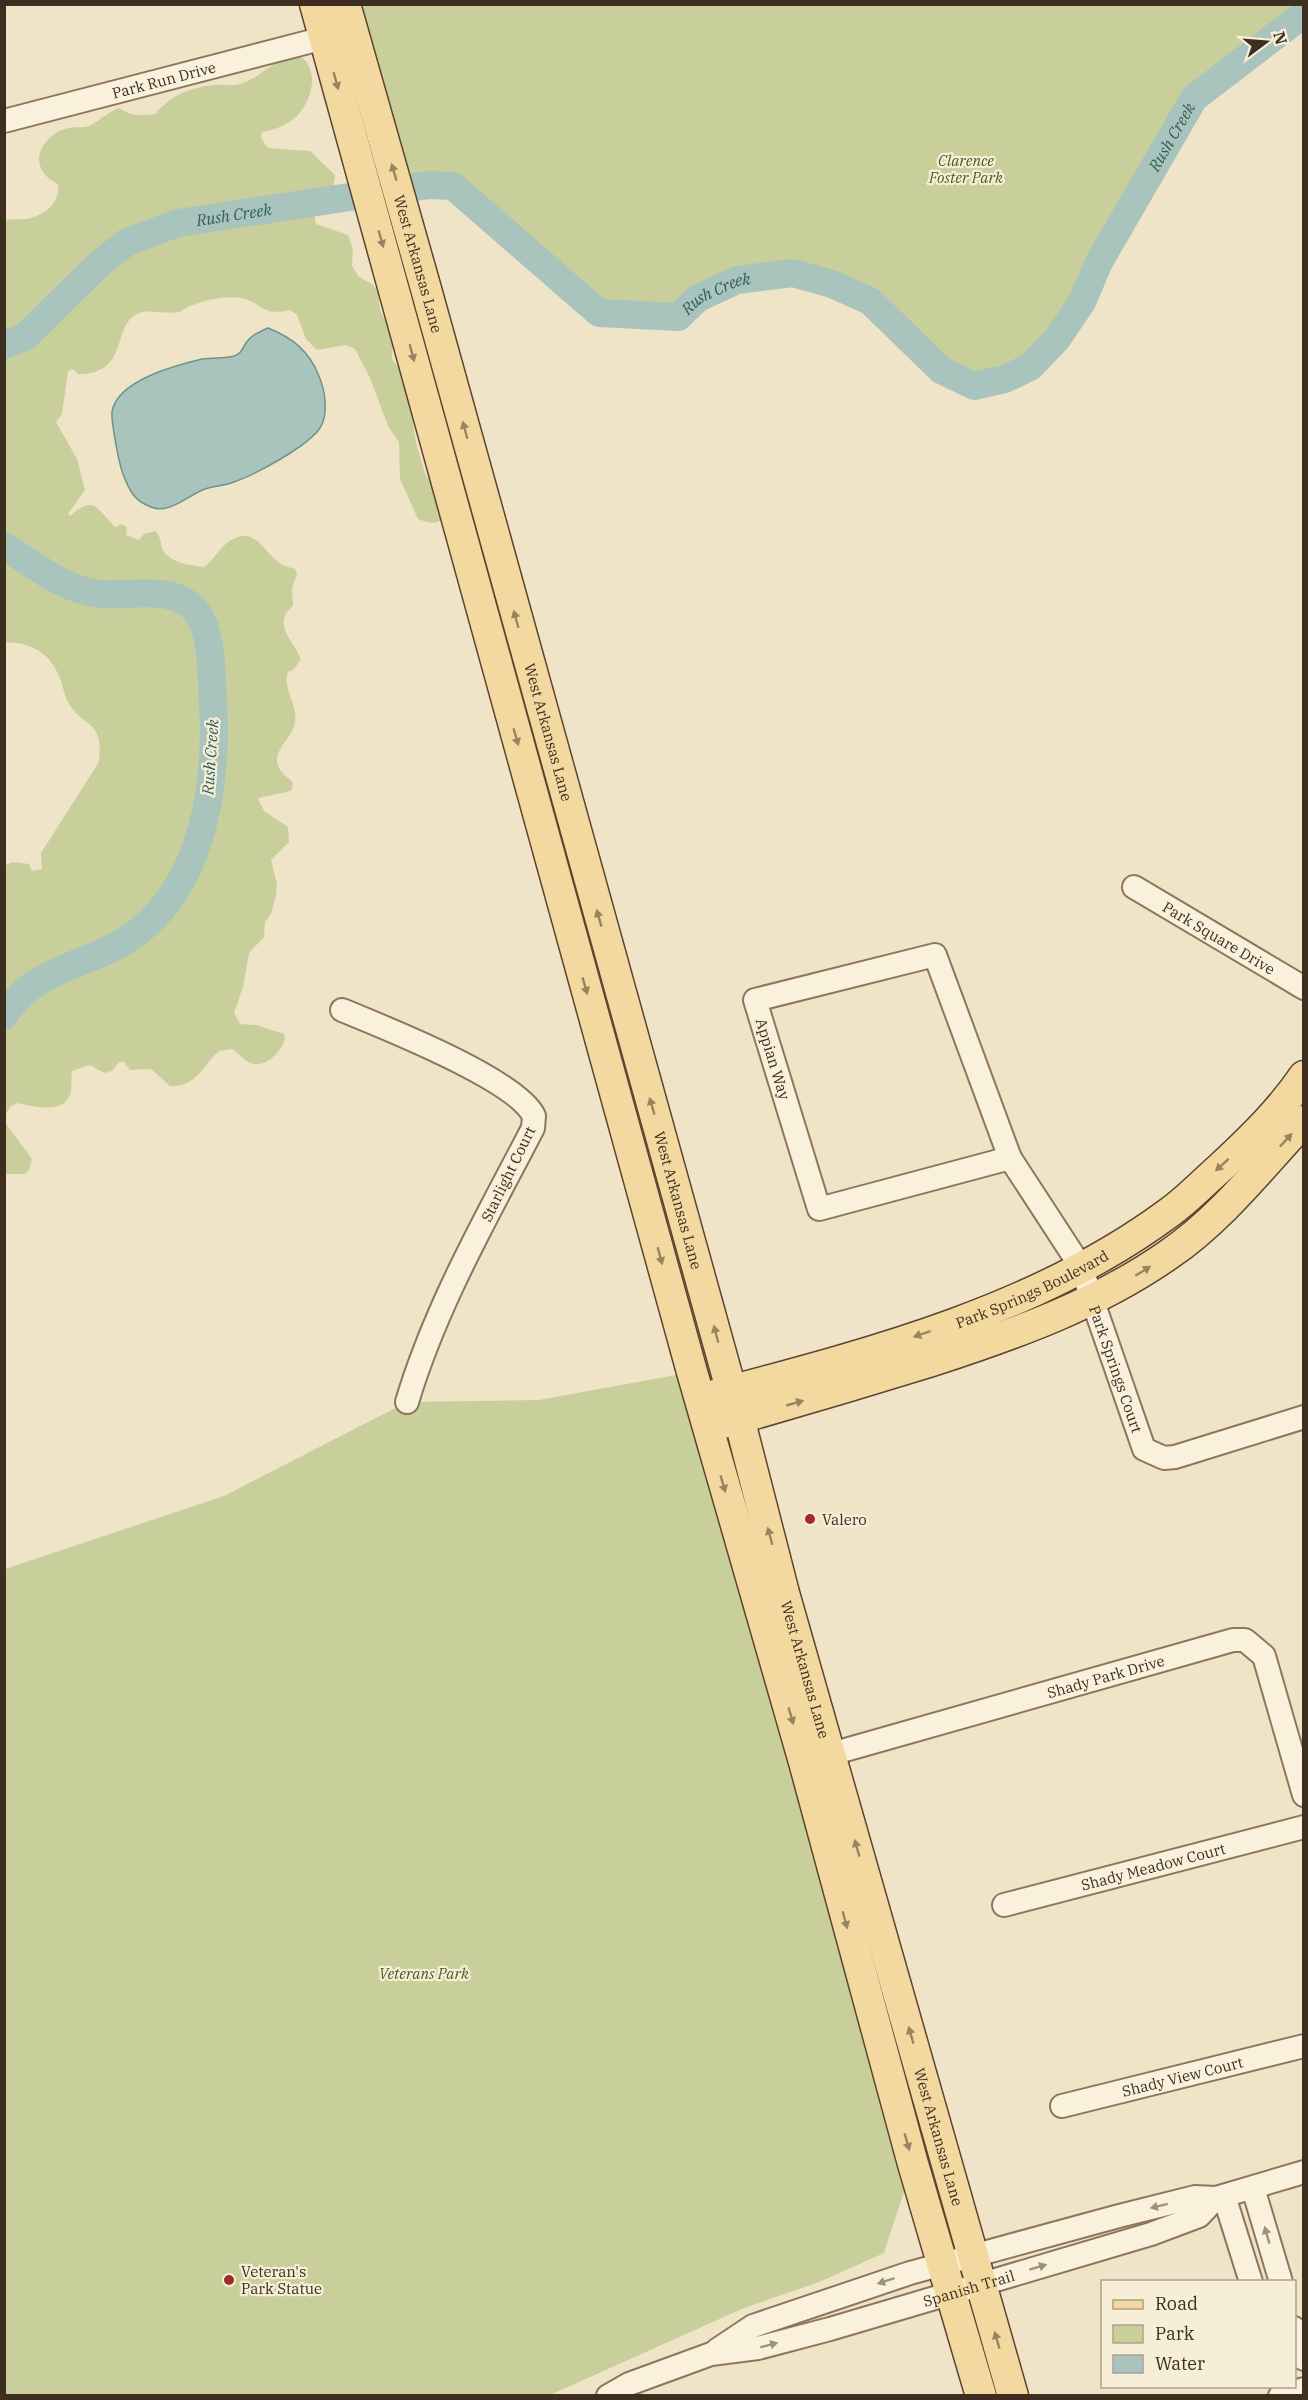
<svg xmlns="http://www.w3.org/2000/svg" width="1308" height="2400" viewBox="0 0 1308 2400" font-family="'IBM Plex Serif',serif">
  <style>
    .green { fill: #c9cf9b }
    .water { fill: #a9c4bc; stroke: #6f938a; stroke-width: 1.5 }
    .lines { fill: none; stroke-linecap: round; stroke-linejoin: round }
    .river { stroke: #a9c4bc; stroke-width: 28 }
    .minor-casing { stroke: #8d765c; stroke-width: 26 }
    .major-casing { stroke: #5b4430; stroke-width: 33 }
    .minor { stroke: #faf1dc; stroke-width: 22 }
    .major { stroke: #f3d9a0; stroke-width: 30 }
    .oneway { fill: #988460 }
    .oneway2 { fill: #9c907e }
    .poi-dot { fill: #9e2a2b; stroke: #f7eed8; stroke-width: 2 }
    .labels { text-anchor: middle; dominant-baseline: central; stroke-width: 4.5; stroke-linejoin: round; paint-order: stroke }
    .street-label { font-size: 15px; fill: #3d2e20; stroke: #f7eed8 }
    .park-label { font-size: 15px; font-style: italic; fill: #4d5a26; stroke: #f7eed8 }
    .poi-label { font-size: 15px; fill: #3d2e20; stroke: #f7eed8; text-anchor: start }
    .water-label { font-size: 16px; font-style: italic; fill: #2f5d5a; stroke: #f7eed8 }
  </style>
  <rect width="100%" height="100%" fill="#f0e4c8"/>
  <!-- green -->
  <g class="green">
    <polygon points="1303,4 1304,14 1194,99 1099,262 1082,302 1057,339 1030,367 1005,379 974,386 941,370 870,301 793,273 737,280 698,298 678,317 599,313 453,187 429,185 414,187 360,5"/>
    <path d="M 301,57 C 320,71 312,100 297,116 C 288,125 274,130 262,132 L 261,138 L 268,148 L 310,151 L 335,175 L 333,191 L 314,214 L 316,224 L 348,235 L 353,249 L 352,265 L 358,276 L 373,285 L 378,293 L 380,309 L 393,339 L 392,359 L 403,375 L 409,396 L 416,443 L 426,476 L 440,493 L 446,513 C 439,526 431,524 418,519 L 400,479 L 399,442 L 388,426 L 370,378 L 355,349 L 345,345 L 317,350 L 306,339 L 297,315 L 290,310 C 260,317 264,302 240,298 C 225,295 203,301 190,306 C 186,307 182,312 178,312 C 165,315 150,308 137,314 C 112,326 129,375 78,374 L 73,369 L 68,371 L 62,414 L 56,422 L 77,459 L 85,490 L 68,514 L 70,516 C 95,493 98,511 115,527 L 121,524 L 127,527 L 126,535 L 139,540 L 144,534 L 155,531 C 161,536 160,541 162,548 C 168,563 190,565 204,567 C 214,560 218,550 227,543 C 252,523 262,549 278,562 C 282,566 290,567 295,569 L 297,574 L 292,588 L 293,606 C 271,624 294,641 301,659 L 294,669 L 288,672 C 282,689 298,704 295,722 C 293,737 277,746 277,761 C 278,772 287,776 293,783 L 292,790 C 281,795 264,795 258,799 L 264,811 L 288,827 L 289,842 L 271,860 L 277,884 L 276,895 L 271,914 L 265,922 L 264,937 L 249,953 L 243,987 L 234,1013 L 240,1024 L 256,1025 L 284,1034 L 285,1039 C 281,1053 264,1070 248,1062 C 243,1059 238,1053 233,1049 L 219,1051 C 201,1067 197,1087 170,1086 L 151,1069 L 130,1070 L 124,1062 L 119,1062 L 112,1071 L 104,1073 L 90,1065 L 72,1071 C 71,1078 72,1085 71,1091 C 67,1115 33,1107 18,1103 L 11,1106 L 5,1115 L 5,865 L 13,862 L 29,864 L 32,871 L 42,869 L 41,853 L 99,762 C 104,716 82,730 67,700 C 64,694 63,687 61,681 C 51,653 33,643 5,642 L 5,221 C 12,218 16,220 24,219 C 42,218 61,203 58,184 C 25,169 40,135 68,128 C 75,126 84,129 91,125 C 101,120 107,112 119,108 C 130,116 141,116 155,114 C 171,95 191,87 215,85 C 225,84 233,87 243,83 C 268,73 269,60 301,57 Z"/>
    <polygon points="4,1121 32,1159 29,1170 25,1174 5,1174"/>
    <polygon points="692,1372 913,2164 884,2253 822,2281 744,2308 550,2395 5,2396 5,1569 224,1496 407,1402 539,1400"/>
  </g>
  <!-- water -->
  <path class="water" d="M 268,328 C 293,338 309,351 319,376 C 325,390 329,414 320,428 C 307,447 253,476 231,483 C 223,486 213,486 205,489 C 188,495 169,515 151,507 C 134,501 129,490 123,474 C 119,464 111,421 112,412 C 117,380 177,365 202,359 C 213,357 224,359 234,356 C 242,353 242,349 246,343 C 251,335 260,332 268,328 Z"/>
  <g class="lines">
    <!-- river -->
    <g class="river">
      <path id="s1" d="M 4,345 L 25,337 L 98,265 L 127,242 L 178,223 L 429,185 L 453,186 L 599,313 L 678,317 L 698,298 L 737,280 L 793,273 L 832,284 L 870,301 L 941,370 L 974,386 L 1005,379 L 1030,367 L 1057,339 L 1082,302 L 1099,262 L 1194,98 L 1304,14"/>
      <path d="M 4,546 C 31,563 57,584 88,592 C 120,600 162,583 190,605 C 214,624 211,676 213,704 C 218,797 199,909 106,951 C 66,969 28,977 4,1016"/>
    </g>
    <defs>
      <g id="minor">
        <path id="s2" d="M 4,121 L 324,38"/>
        <path id="s3" d="M 1134,887 L 1304,988"/>
        <polygon points="935,955 1010,1158 819,1209 755,1000"/>
        <path d="M 342,1010 C 383,1027 516,1079 534,1116 L 533,1128 C 487,1217 436,1305 407,1402"/>
        <path id="s4" d="M 1010,1158 L 1081,1267 L 1144,1449 L 1164,1458 L 1175,1457 L 1304,1417"/>
        <path id="s5" d="M 817,1758 L 1233,1640 L 1245,1640 L 1264,1656 L 1304,1795"/>
        <path id="s6" d="M 1004,1905 L 1304,1827"/>
        <path id="s7" d="M 1062,2106 L 1304,2046"/>
        <polyline points="1253,2188 1281,2282"/>
        <polyline points="1224,2196 1251,2282"/>
        <polyline points="1294,2328 1304,2359"/>
        <polyline points="717,2350 753,2326 910,2273 1119,2216 1195,2197 1216,2198 1304,2172"/>
        <path id="s8" d="M 608,2396 L 629,2384 L 711,2354 L 758,2348 L 830,2329 L 1151,2234 L 1199,2216 L 1216,2198"/>
        <polyline points="1280,2396 1304,2389"/>
      </g>
      <g id="major">
        <polyline points="315,4 692,1372 804,1762 913,2164 981,2396"/>
        <path id="s9" d="M 345,4 L 426,289 L 739,1418 L 784,1593 L 1013,2396"/>
        <path id="s10" d="M 711,1396 C 869,1354 1037,1311 1170,1212 C 1188,1199 1204,1182 1221,1167 C 1251,1139 1281,1110 1304,1076"/>
        <path d="M 719,1424 C 790,1404 861,1383 932,1361 C 1015,1334 1096,1305 1168,1255 C 1220,1220 1261,1167 1304,1121"/>
      </g>
    </defs>
    <!-- minor casing -->
    <use href="#minor" class="minor-casing"/>
    <!-- major casing -->
    <use href="#major" class="major-casing"/>
    <!-- minor -->
    <use href="#minor" class="minor"/>
    <!-- major -->
    <use href="#major" class="major"/>
  </g>
  <!-- one-way arrows -->
  <defs><path id="oneway-solid" d="M-6-.8H1V-3.2L6.5 0L1 3.2V.8H-6Z" transform="scale(1.5)"/></defs>
  <g class="oneway">
    <use href="#oneway-solid" transform="translate(336 81) rotate(75)"/>
    <use href="#oneway-solid" transform="translate(394 172) rotate(-106)"/>
    <use href="#oneway-solid" transform="translate(381 239) rotate(74)"/>
    <use href="#oneway-solid" transform="translate(412 353) rotate(75)"/>
    <use href="#oneway-solid" transform="translate(465 430) rotate(-105)"/>
    <use href="#oneway-solid" transform="translate(516 619) rotate(-105)"/>
    <use href="#oneway-solid" transform="translate(516 737) rotate(74)"/>
    <use href="#oneway-solid" transform="translate(599 918) rotate(-106)"/>
    <use href="#oneway-solid" transform="translate(585 986) rotate(74)"/>
    <use href="#oneway-solid" transform="translate(652 1106) rotate(-106)"/>
    <use href="#oneway-solid" transform="translate(1286 1140) rotate(-47)"/>
    <use href="#oneway-solid" transform="translate(1222 1165) rotate(138)"/>
    <use href="#oneway-solid" transform="translate(660 1256) rotate(75)"/>
    <use href="#oneway-solid" transform="translate(1143 1271) rotate(-32)"/>
    <use href="#oneway-solid" transform="translate(716 1334) rotate(-105)"/>
    <use href="#oneway-solid" transform="translate(922 1334) rotate(161)"/>
    <use href="#oneway-solid" transform="translate(795 1403) rotate(-16)"/>
    <use href="#oneway-solid" transform="translate(723 1484) rotate(74)"/>
    <use href="#oneway-solid" transform="translate(770 1536) rotate(-105)"/>
    <use href="#oneway-solid" transform="translate(791 1716) rotate(74)"/>
    <use href="#oneway-solid" transform="translate(857 1848) rotate(-106)"/>
    <use href="#oneway-solid" transform="translate(845 1920) rotate(75)"/>
    <use href="#oneway-solid" transform="translate(911 2035) rotate(-106)"/>
    <use href="#oneway-solid" transform="translate(907 2142) rotate(74)"/>
    <use href="#oneway-solid" transform="translate(997 2340) rotate(-106)"/>
  </g>
  <g class="oneway2">
    <use href="#oneway-solid" transform="translate(1159 2206) rotate(166)"/>
    <use href="#oneway-solid" transform="translate(1267 2235) rotate(-106)"/>
    <use href="#oneway-solid" transform="translate(1038 2267) rotate(-17)"/>
    <use href="#oneway-solid" transform="translate(886 2281) rotate(162)"/>
    <use href="#oneway-solid" transform="translate(769 2345) rotate(-15)"/>
  </g>
  <!-- markers -->
  <g class="poi-dot">
    <circle cx="810" cy="1519" r="6"/>
    <circle cx="229" cy="2280" r="6"/>
  </g>
  <g class="labels">
    <!-- street labels -->
    <g class="street-label">
      <text stroke="none"><textPath href="#s2" startOffset="165">Park Run Drive</textPath></text>
      <text stroke="none"><textPath href="#s9" startOffset="270">West Arkansas Lane</textPath></text>
      <text stroke="none"><textPath href="#s9" startOffset="756">West Arkansas Lane</textPath></text>
      <text stroke="none"><textPath href="#s3" startOffset="99">Park Square Drive</textPath></text>
      <text transform="translate(773 1059) rotate(73)">Appian Way</text>
      <text transform="translate(508 1174) rotate(-64)">Starlight Court</text>
      <text stroke="none"><textPath href="#s9" startOffset="1242">West Arkansas Lane</textPath></text>
      <text stroke="none"><textPath href="#s10" startOffset="339">Park Springs Boulevard</textPath></text>
      <text stroke="none"><textPath href="#s4" startOffset="238">Park Springs Court</textPath></text>
      <text stroke="none"><textPath href="#s9" startOffset="1728">West Arkansas Lane</textPath></text>
      <text stroke="none"><textPath href="#s5" startOffset="300">Shady Park Drive</textPath></text>
      <text stroke="none"><textPath href="#s6" startOffset="154">Shady Meadow Court</textPath></text>
      <text stroke="none"><textPath href="#s7" startOffset="124">Shady View Court</textPath></text>
      <text stroke="none"><textPath href="#s9" startOffset="2214">West Arkansas Lane</textPath></text>
      <text stroke="none"><textPath href="#s8" startOffset="378">Spanish Trail</textPath></text>
    </g>
    <!-- park labels -->
    <g class="park-label">
      <text x="966" y="160">Clarence<tspan x="966" dy="17">Foster Park</tspan></text>
      <text x="424" y="1973">Veterans Park</text>
    </g>
    <!-- poi labels -->
    <g class="poi-label">
      <text x="822" y="1519">Valero</text>
      <text x="241" y="2271">Veteran's<tspan x="241" dy="17">Park Statue</tspan></text>
    </g>
    <!-- water labels -->
    <g class="water-label">
      <text stroke="none"><textPath href="#s1" startOffset="1443">Rush Creek</textPath></text>
      <text stroke="none"><textPath href="#s1" startOffset="273">Rush Creek</textPath></text>
      <text stroke="none"><textPath href="#s1" startOffset="813">Rush Creek</textPath></text>
      <text transform="translate(210 757) rotate(-86)">Rush Creek</text>
    </g>
  </g>
  <!-- border -->
  <rect width="1308" height="2400" fill="none" stroke="#3d2e20" stroke-width="12"/>
  <!-- legend -->
  <rect x="1101" y="2280" width="195" height="108" fill="#f7eed8" stroke="#ada18e" stroke-width="1.5"/>
  <rect x="1113" y="2300" width="30" height="9" fill="#f3d9a0" stroke="#ada18e" stroke-width="1.5"/>
  <text x="1155" y="2310" font-size="18" fill="#3d2e20">Road</text>
  <rect x="1113" y="2325" width="30" height="18" fill="#c9cf9b" stroke="#ada18e" stroke-width="1.5"/>
  <text x="1155" y="2340" font-size="18" fill="#3d2e20">Park</text>
  <rect x="1113" y="2355" width="30" height="18" fill="#a9c4bc" stroke="#ada18e" stroke-width="1.5"/>
  <text x="1155" y="2370" font-size="18" fill="#3d2e20">Water</text>
  <!-- north arrow -->
  <g transform="translate(1266 42) rotate(74)" stroke="#f7eed8" stroke-width="4.5" paint-order="stroke">
  <path d="M0-4.5L10 22L0 15L-10 22Z" fill="#3d2e20"/>
  <text y="-9" font-size="16" font-weight="bold" text-anchor="middle" fill="#3d2e20">N</text>
  </g>
</svg>
